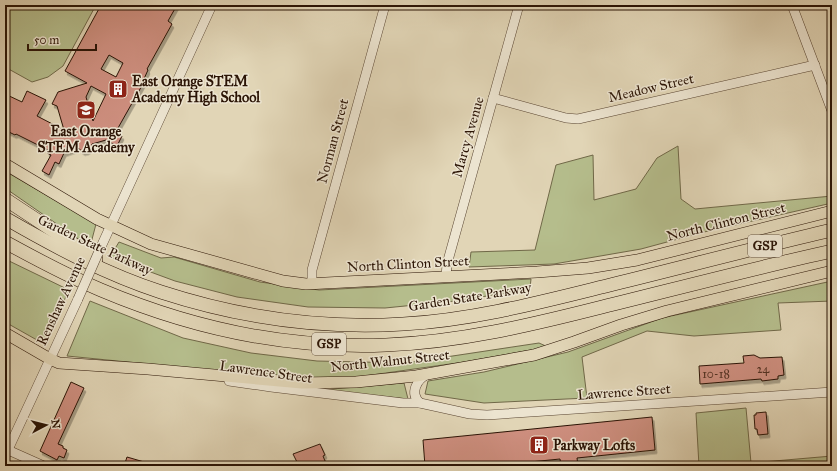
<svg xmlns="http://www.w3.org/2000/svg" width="837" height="471" viewBox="0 0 837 471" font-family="'IM FELL Great Primer',serif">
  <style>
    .green { fill: #b5bd8c; stroke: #706848 }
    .building { fill: #cd8e7e; stroke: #2b1405; fill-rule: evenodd; filter: url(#shadow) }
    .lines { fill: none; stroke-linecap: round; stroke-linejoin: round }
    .minor-casing { stroke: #584431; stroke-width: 10 }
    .major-casing { stroke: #2b1405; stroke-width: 12 }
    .highway-casing { stroke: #2b1405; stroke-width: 14 }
    .minor { stroke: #ece4d0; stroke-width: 9 }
    .major { stroke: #e1d5b6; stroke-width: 11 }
    .highway { stroke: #e1d5b6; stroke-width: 13 }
    .minor-bridge-casing { stroke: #584431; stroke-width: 10; stroke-linecap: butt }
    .minor-bridge { stroke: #ece4d0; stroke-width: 9 }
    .labels { text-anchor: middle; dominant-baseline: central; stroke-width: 3; stroke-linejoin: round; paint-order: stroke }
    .number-label { font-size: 12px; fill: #543223 }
    .shield { fill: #ece4d0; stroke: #655242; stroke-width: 1 }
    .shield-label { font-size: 13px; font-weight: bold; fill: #2b1405 }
    .poi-label { font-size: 14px; font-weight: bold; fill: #2b1405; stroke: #ece4d0; text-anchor: start }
    .street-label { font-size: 14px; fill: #2b1405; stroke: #ece4d0 }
  </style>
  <defs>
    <filter id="shadow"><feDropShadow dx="2" dy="3.5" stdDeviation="0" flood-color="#0004"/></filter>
  </defs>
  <rect width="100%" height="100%" fill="#e1d5b6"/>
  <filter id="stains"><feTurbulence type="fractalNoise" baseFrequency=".005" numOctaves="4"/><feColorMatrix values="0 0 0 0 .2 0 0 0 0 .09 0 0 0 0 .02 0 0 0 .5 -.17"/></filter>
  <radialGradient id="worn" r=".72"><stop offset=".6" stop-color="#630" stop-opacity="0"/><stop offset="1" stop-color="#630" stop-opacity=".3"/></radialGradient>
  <!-- green -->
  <g class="green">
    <polygon points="5,5 96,5 63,66 48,77 32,82 5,67"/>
    <polygon points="678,146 681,199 695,209 832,196 832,203 704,232 641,249 554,264 469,267 471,252 535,250 556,165 593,155 594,200 636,189 657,158"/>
    <polygon points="5,171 96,224 90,247 5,188"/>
    <polygon points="119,242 161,258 174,257 260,282 319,290 531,279 530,288 465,300 385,308 308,307 237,297 175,281 110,257"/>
    <polygon points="5,259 69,290 44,344 5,322"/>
    <polygon points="832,281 832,301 778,303 781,330 694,336 647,331 582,357 587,398 484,403 425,394 428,381 484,372 568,352 662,318"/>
    <polygon points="90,301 183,338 251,353 317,361 406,363 539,343 548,347 464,362 350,378 280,377 67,356"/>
    <polygon points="404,383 408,399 321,390"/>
    <polygon points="746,408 751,463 832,456 832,466 699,466 696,413"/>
  </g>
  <!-- building -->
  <g class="building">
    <path d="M 101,5 L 177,5 L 168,21 L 172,24 L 147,69 L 148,70 L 143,81 L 144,82 L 118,128 L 120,129 L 118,134 L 122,136 L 117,146 L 106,140 L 92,144 L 91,148 L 87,151 L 83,152 L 78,148 L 64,153 L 59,164 L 55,162 L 49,175 L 42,171 L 51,155 L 47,153 L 48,150 L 16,134 L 15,135 L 5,130 L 5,94 L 22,102 L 27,91 L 46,100 L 37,116 L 64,130 L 57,106 L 52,104 L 58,92 L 87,83 L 65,71 ZM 109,55 L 123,63 L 116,77 L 101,69 ZM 91,86 L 106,94 L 93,121 L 86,97 Z"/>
    <polygon points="754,355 760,358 782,357 784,375 778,376 778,379 762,381 761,379 700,384 699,366 744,363 743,356"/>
    <polygon points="71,382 84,388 58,444 63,446 63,448 67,450 64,458 59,456 57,460 40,451"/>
    <polygon points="766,412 768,434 758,435 757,429 755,429 754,415 756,415 756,413"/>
    <polygon points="652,417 655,450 577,458 578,466 561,466 560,459 490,466 425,466 423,440"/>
    <polygon points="320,444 325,455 323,456 327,466 299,466 293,454"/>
    <polygon points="127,457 151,464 150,466 124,466"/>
  </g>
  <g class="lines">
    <defs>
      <g id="minor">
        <polyline points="792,5 832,111"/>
        <polyline points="493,98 566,118 578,119 815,65"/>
        <polyline points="100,249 212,5"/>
        <polyline points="446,277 447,264 519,5"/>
        <polyline points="312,284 312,270 385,5"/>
        <polyline points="229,381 271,387 403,403 420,403 470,414 487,415 832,392"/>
        <path d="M 420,403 C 409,393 417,379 428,374"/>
        <polyline points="8,450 44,466"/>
        <polyline points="5,456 78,299"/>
      </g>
      <g id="major">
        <polyline points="5,164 97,219 151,244 283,281 306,284 537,272 588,268 637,260 832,211"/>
        <polyline points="5,333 50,359 59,363 148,369 302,383 356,382 416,376 534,355 574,342 621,325 667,311 832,271"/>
      </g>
      <g id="highway">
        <polyline points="5,199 96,259"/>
        <path d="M 5,218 C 55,247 106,274 161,292 C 238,317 322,329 403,324 C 475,320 545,301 614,284 C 687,266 759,247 832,230"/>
        <path d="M 5,242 C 36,259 68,276 101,290 C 191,328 289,349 386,345 C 460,342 531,325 602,307 C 679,288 755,268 832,251"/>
      </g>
    </defs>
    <!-- minor casing -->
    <use href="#minor" class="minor-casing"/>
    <!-- major casing -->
    <use href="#major" class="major-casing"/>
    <!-- highway casing -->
    <use href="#highway" class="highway-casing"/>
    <!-- minor -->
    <use href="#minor" class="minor"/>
    <!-- major -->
    <use href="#major" class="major"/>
    <!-- highway -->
    <use href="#highway" class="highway"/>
    <defs>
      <polyline id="minor-bridge" points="78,299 100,249"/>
    </defs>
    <!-- minor-bridge casing -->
    <use href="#minor-bridge" class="minor-bridge-casing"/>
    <!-- minor-bridge -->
    <use href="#minor-bridge" class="minor-bridge"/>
  </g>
  <!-- icons -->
  <defs>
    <symbol id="building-square" viewBox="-11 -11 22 22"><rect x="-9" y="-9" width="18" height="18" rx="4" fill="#8f2418" stroke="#ece4d0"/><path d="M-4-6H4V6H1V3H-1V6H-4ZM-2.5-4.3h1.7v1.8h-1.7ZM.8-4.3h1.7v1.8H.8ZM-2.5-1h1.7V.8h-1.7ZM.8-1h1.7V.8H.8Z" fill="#fff"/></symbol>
    <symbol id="school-square" viewBox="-11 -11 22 22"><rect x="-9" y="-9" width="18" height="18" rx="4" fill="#8f2418" stroke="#ece4d0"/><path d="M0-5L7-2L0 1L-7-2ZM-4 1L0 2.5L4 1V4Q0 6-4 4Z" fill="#fff"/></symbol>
  </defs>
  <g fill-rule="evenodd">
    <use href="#building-square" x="107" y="78" width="22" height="22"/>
    <use href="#school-square" x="75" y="99" width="22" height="22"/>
    <use href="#building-square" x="528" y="434" width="22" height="22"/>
  </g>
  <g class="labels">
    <!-- number labels -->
    <g class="number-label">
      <text x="763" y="369">24</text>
      <text x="716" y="374">10-18</text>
    </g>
    <!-- shield labels -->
    <g class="shield">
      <rect x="748" y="235" width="34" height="22" rx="3"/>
      <rect x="312" y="333" width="34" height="22" rx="3"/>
    </g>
    <g class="shield-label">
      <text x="765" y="246">GSP</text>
      <text x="329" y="344">GSP</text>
    </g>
    <!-- poi labels -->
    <g class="poi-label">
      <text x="132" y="81">East Orange STEM<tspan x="132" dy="16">Academy High School</tspan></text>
      <text x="86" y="131" text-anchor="middle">East Orange<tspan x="86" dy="16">STEM Academy</tspan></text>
      <text x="553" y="445">Parkway Lofts</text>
    </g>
    <!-- street labels -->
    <g class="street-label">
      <text transform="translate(651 88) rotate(-13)">Meadow Street</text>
      <text transform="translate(468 137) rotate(-74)">Marcy Avenue</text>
      <text transform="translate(333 141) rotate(-75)">Norman Street</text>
      <text transform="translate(726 222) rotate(-14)">North Clinton Street</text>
      <text transform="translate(95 245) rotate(25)">Garden State Parkway</text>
      <text transform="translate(408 264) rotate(-3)">North Clinton Street</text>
      <text transform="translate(470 297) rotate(-9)">Garden State Parkway</text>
      <text transform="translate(61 301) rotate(-65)">Renshaw Avenue</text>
      <text transform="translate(390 361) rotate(-6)">North Walnut Street</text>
      <text transform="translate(266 372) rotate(8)">Lawrence Street</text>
      <text transform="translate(624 392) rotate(-4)">Lawrence Street</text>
    </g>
  </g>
  <!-- margin -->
  <rect width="837" height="471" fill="none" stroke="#e1d5b6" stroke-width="20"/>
  <rect x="6" y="6" width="825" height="459" fill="none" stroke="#2b1405" stroke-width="2"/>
  <rect x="10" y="10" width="817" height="451" fill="none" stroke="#2b1405"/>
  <!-- north arrow -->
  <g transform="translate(46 425) rotate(83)" stroke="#ece4d0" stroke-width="3" paint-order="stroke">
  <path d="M0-3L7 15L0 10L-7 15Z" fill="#2b1405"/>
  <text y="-6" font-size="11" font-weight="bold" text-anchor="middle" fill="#2b1405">N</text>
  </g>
  <!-- scale -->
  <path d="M28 44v6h68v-6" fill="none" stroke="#2b1405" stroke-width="2"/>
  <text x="34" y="44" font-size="12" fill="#2b1405" stroke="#ece4d0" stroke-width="3" paint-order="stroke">50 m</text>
  <rect width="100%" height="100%" filter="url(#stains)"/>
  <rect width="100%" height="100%" fill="url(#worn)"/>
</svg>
